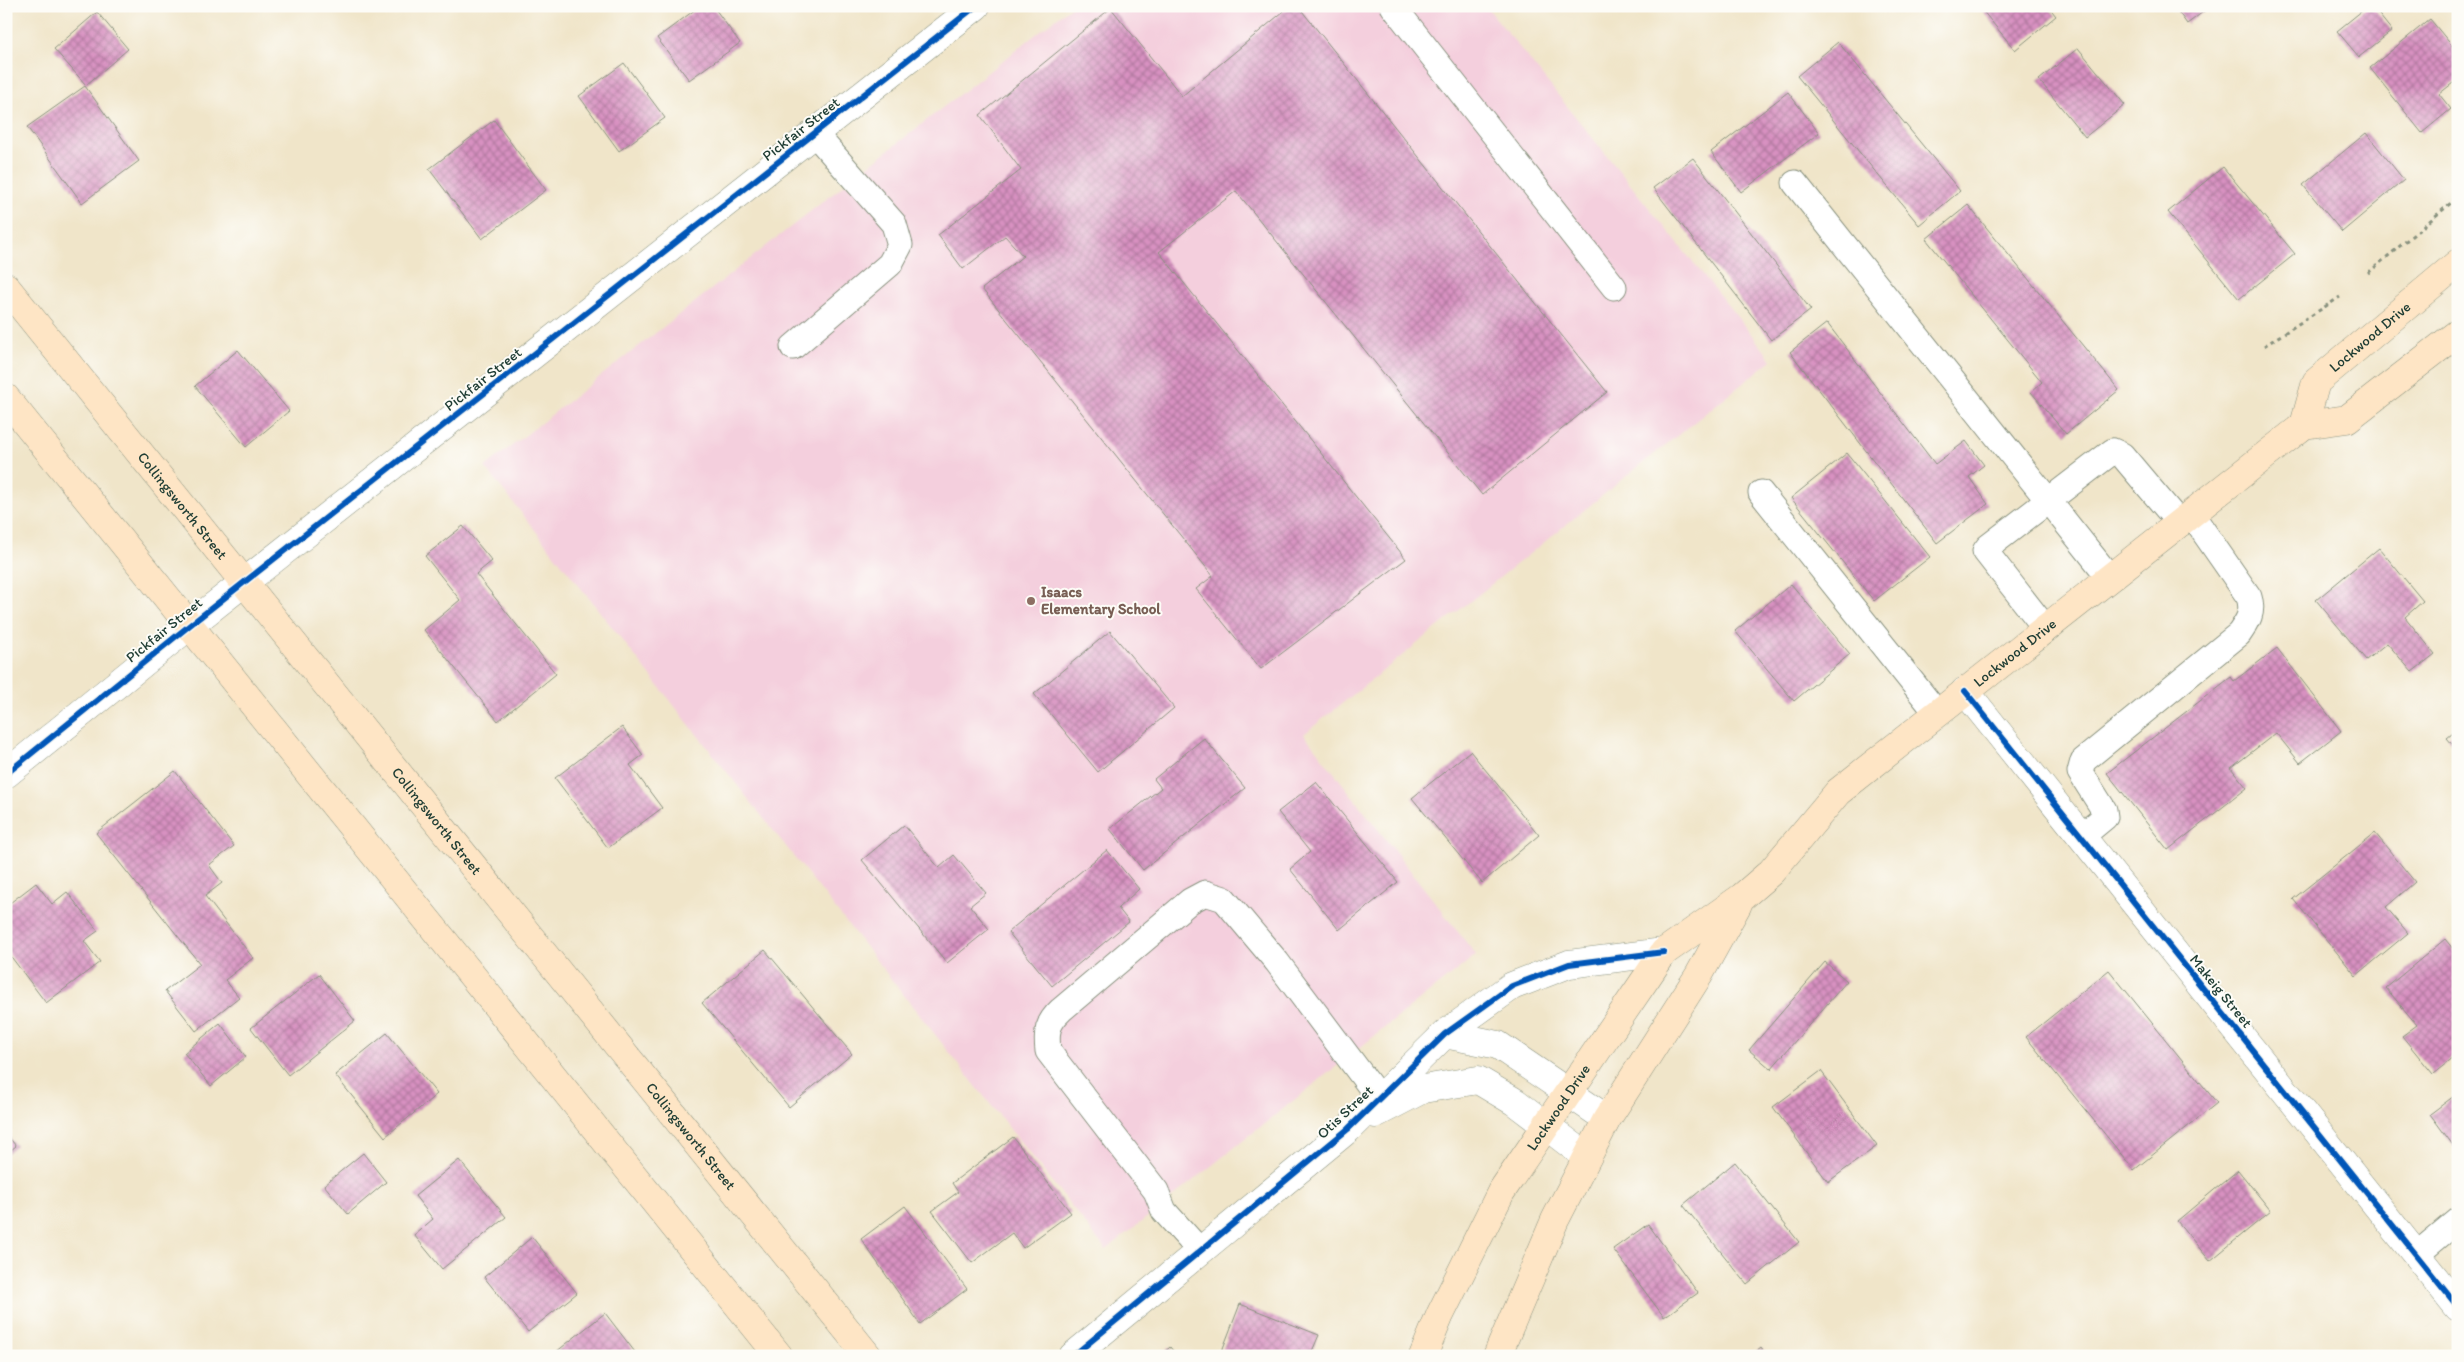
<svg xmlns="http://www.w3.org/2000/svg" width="2464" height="1362" viewBox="0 0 2464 1362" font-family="Itim,sans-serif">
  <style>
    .built { fill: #f4cfdd }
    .building { fill: url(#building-cross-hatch) }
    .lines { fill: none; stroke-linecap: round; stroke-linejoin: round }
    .service-casing { stroke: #88917e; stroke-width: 27 }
    .minor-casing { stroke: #88917e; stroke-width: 29 }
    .secondary-casing { stroke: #88917e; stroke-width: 29 }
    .path { stroke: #88917e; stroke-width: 3; stroke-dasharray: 4 4; stroke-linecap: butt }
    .service { stroke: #fff; stroke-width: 25 }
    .minor { stroke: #fff; stroke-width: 28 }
    .secondary { stroke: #fee5c5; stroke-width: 28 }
    .cycleway-casing { stroke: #fdfcf7; stroke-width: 9 }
    .cycleway { stroke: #0057b8; stroke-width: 6 }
    .education-dot { fill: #8d6e63; stroke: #fdfcf7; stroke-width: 2 }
    .labels { text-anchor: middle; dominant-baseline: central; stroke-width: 4; stroke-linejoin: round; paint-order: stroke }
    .street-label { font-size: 15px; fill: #1f3d34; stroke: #fdfcf7 }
    .education-label { font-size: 15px; font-weight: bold; fill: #785e54; stroke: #fdfcf7; text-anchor: start }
  </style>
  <defs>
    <pattern id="building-cross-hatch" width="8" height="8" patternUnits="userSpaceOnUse" patternTransform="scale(1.25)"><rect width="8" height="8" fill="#d891c1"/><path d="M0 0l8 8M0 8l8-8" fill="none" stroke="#af789e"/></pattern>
  </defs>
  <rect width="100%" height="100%" fill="#fdfcf7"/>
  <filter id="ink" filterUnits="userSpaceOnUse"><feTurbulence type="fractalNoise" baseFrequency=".02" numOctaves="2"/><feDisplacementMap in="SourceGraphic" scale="10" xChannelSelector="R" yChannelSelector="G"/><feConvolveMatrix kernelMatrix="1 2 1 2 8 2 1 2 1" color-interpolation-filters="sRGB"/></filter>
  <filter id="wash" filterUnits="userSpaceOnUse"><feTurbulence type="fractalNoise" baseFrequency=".0096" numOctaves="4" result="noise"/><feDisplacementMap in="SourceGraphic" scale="20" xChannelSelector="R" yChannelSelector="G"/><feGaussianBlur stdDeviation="1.12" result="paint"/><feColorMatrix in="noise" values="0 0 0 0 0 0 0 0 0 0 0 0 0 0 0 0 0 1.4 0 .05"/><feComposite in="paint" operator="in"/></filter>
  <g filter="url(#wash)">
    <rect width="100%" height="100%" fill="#f0e5c9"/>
    <!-- built -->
    <polygon class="built" points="1072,6 1486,6 1772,360 1304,734 1476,955 1106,1250 485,467"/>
    <g id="blocks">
      <!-- building -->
      <g class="building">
        <polygon points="700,6 713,6 740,43 689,80 657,38"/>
        <polygon points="1290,6 1298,6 1607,392 1482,495 1236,191 1159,252 1406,559 1261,669 1196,589 1213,576 982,289 1023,256 1005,236 963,269 938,235 1021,170 980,115 1111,8 1182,96"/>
        <polygon points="1987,6 2048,6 2056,16 2015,50 1982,10"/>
        <polygon points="2174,6 2211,6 2187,24"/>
        <polygon points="2368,6 2372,6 2392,31 2359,57 2337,31"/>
        <polygon points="97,12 128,49 86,85 54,49"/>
        <polygon points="2430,19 2458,53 2458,79 2439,94 2451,109 2422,133 2370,68"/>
        <polygon points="1838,42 1960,191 1919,225 1797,76"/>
        <polygon points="2078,48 2125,105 2085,137 2039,80"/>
        <polygon points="624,63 665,118 619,151 579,96"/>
        <polygon points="85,86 139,161 82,203 27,127"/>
        <polygon points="1788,92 1819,133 1741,192 1711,152"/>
        <polygon points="494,120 546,190 482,239 429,169"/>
        <polygon points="2366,133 2404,180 2342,232 2303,185"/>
        <polygon points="1693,158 1811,310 1771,340 1653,188"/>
        <polygon points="2223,167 2295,254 2239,299 2168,212"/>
        <polygon points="1968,205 2119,390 2066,434 2031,392 2042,382 1926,239"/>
        <polygon points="1827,323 1935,464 1966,441 1984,465 1969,477 1988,504 1937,543 1790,352"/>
        <polygon points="238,350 289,411 246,447 195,386"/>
        <polygon points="1847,453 1930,557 1874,601 1791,498"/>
        <polygon points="463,526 492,561 476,574 556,674 498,721 424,630 460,600 425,556"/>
        <polygon points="2379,548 2423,601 2405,617 2435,654 2412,672 2387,643 2366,660 2316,600"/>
        <polygon points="1791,584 1850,654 1794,701 1735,631"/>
        <polygon points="1110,631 1174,708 1098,772 1034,694"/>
        <polygon points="2277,648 2341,731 2300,763 2276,733 2231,768 2247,788 2168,850 2107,773 2231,677 2234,681"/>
        <polygon points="622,727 643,755 630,765 662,808 608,848 555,778"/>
        <polygon points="2458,729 2458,751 2447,738"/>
        <polygon points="1204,738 1245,788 1143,870 1110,829 1161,788 1154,779"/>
        <polygon points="1470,751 1539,835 1482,883 1412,798"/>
        <polygon points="175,771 234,846 209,865 222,883 205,896 253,958 225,980 239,997 196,1031 165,991 200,964 96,833"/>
        <polygon points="1316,782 1398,882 1339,930 1290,869 1310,852 1278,812"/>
        <polygon points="904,825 939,868 954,855 986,893 970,906 989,929 947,963 862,860"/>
        <polygon points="2375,833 2415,882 2386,907 2408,933 2356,976 2293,899"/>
        <polygon points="1107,850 1139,889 1118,908 1129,922 1052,986 1008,932"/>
        <polygon points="36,883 52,904 67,892 98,931 84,941 100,962 46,1003 6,950 6,906"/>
        <polygon points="2445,939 2458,955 2458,1054 2433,1074 2402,1036 2417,1025 2386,988"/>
        <polygon points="765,950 852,1054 789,1107 702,1003"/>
        <polygon points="1825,962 1847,981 1771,1069 1749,1050"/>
        <polygon points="2109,970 2217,1103 2134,1170 2026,1037"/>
        <polygon points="319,974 355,1021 288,1075 251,1028"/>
        <polygon points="220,1023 246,1057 211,1086 184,1053"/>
        <polygon points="387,1033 437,1094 385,1137 335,1075"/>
        <polygon points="1821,1071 1877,1146 1828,1182 1773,1107"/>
        <polygon points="2458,1093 2458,1152 2430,1114"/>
        <polygon points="6,1134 16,1146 6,1154"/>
        <polygon points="1013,1137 1071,1213 1023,1248 1012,1233 972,1263 932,1211 958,1192 952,1183"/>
        <polygon points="363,1153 386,1182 348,1214 324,1185"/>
        <polygon points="459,1160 506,1217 442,1269 414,1235 433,1219 415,1196"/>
        <polygon points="1735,1162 1799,1242 1747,1284 1683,1205"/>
        <polygon points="2238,1170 2271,1211 2210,1261 2177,1221"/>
        <polygon points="905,1206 967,1289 920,1324 861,1239"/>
        <polygon points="1648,1224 1698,1293 1664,1317 1613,1249"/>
        <polygon points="532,1237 577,1293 528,1332 484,1277"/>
        <polygon points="1240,1304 1319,1335 1310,1356 1220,1356"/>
        <polygon points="605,1313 638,1356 551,1356"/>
        <polygon points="1170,1347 1177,1356 1160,1356"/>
        <polygon points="1761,1348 1767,1356 1751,1356"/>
      </g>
    </g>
  </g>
  <g filter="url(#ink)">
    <use href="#blocks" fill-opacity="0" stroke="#88917e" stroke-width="1"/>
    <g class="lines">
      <defs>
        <g id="service">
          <polyline points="1393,6 1614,287"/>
          <polyline points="1795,183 2110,578"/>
          <polyline points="793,347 890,264 900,245 894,224 815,134"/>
          <polyline points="1761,493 1937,713"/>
          <polyline points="2046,629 1985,551 1988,547 2113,451 2122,455 2180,524"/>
          <path d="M 2082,836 L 2105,817 L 2104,810 L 2080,772 L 2083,761 L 2239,634 C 2248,621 2254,612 2249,597 L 2192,515"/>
          <path d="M 1200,1251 L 1164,1211 L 1156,1191 L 1048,1051 C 1046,1032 1047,1023 1061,1010 L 1190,901 L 1205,893 L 1224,899 L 1277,962 L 1379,1098"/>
          <polyline points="2416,1255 2458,1220"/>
        </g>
        <g id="minor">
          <polyline points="1965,691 2458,1307"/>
          <polyline points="6,774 190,625 976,6"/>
          <polyline points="1445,1034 1498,1045 1607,1119"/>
          <polyline points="1375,1114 1423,1089 1478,1080 1515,1102 1587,1157"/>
          <polyline points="1073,1356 1348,1129 1445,1034 1512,986 1569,964 1664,952"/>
        </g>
        <g id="secondary">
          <path id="s1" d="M 6,287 L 868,1356"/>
          <polyline points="6,398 779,1356"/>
          <path id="s2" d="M 2304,425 L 2316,382 L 2458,263"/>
          <path id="s3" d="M 1423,1356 L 1440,1315 L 1501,1192 L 1664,952 L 1742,897 L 1771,872 L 1838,792 L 2304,425 L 2347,419 L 2458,333"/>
          <polyline points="1497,1356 1555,1220 1607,1119 1699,975 1738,904"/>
        </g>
      </defs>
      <!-- service casing -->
      <use href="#service" class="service-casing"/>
      <!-- minor casing -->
      <use href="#minor" class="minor-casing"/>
      <!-- secondary casing -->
      <use href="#secondary" class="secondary-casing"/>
      <!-- path -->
      <g class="path">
        <polyline points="2368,273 2458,197"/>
        <polyline points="2264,346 2340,297"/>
      </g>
      <!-- service -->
      <use href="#service" class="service"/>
      <!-- minor -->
      <use href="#minor" class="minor"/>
      <!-- secondary -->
      <use href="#secondary" class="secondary"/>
      <defs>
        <g id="cycleway">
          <polyline points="1965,691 2458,1307"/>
          <polyline points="6,774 190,625 976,6"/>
          <polyline points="1073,1356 1348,1129 1445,1034 1512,986 1569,964 1664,952"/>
        </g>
      </defs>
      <!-- cycleway casing -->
      <use href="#cycleway" class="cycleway-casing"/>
      <!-- cycleway -->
      <use href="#cycleway" class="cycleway"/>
    </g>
  </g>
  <!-- markers -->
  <circle class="education-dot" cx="1031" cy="601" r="5"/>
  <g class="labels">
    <!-- street labels -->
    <g class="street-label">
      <text transform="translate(801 129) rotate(-38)">Pickfair Street</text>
      <text stroke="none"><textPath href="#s2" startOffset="115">Lockwood Drive</textPath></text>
      <text transform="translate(483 379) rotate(-38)">Pickfair Street</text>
      <text stroke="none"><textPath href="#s1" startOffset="281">Collingsworth Street</textPath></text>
      <text transform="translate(164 630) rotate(-39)">Pickfair Street</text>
      <text stroke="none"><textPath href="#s3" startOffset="935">Lockwood Drive</textPath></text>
      <text stroke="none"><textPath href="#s1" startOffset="686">Collingsworth Street</textPath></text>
      <text transform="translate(2221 991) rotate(51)">Makeig Street</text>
      <text stroke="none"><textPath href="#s3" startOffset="284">Lockwood Drive</textPath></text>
      <text transform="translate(1345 1112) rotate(-43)">Otis Street</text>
      <text stroke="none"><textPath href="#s1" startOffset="1091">Collingsworth Street</textPath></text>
    </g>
    <!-- education labels -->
    <g class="education-label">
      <text x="1041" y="592">Isaacs<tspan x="1041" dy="17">Elementary School</tspan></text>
    </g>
  </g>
  <!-- margin -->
  <rect width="2464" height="1362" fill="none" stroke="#fdfcf7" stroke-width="25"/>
</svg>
